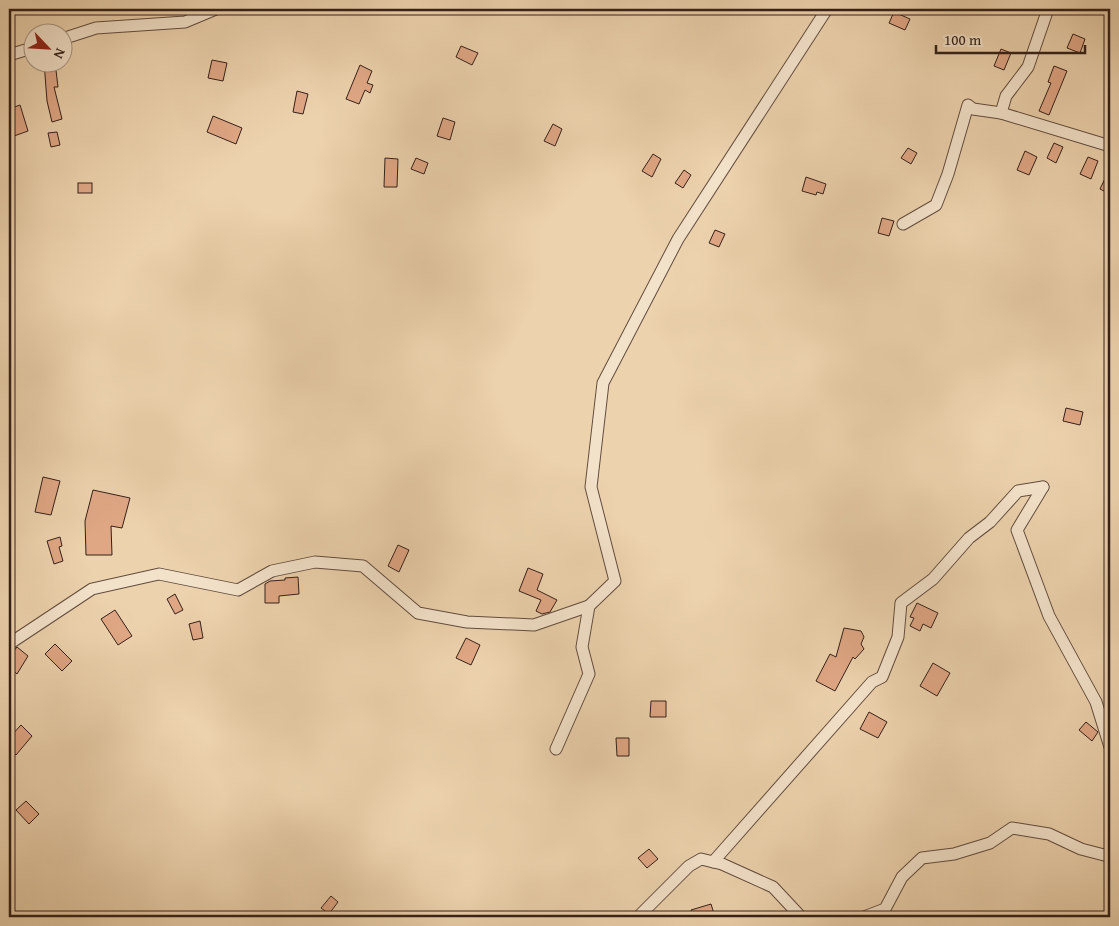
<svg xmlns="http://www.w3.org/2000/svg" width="1119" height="926" viewBox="0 0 1119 926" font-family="'Gentium Book Plus',serif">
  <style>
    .building { fill: #e0a785; stroke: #342019 }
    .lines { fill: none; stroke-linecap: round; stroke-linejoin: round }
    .minor-casing { stroke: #624c3e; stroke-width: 13 }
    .minor { stroke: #f3e2ca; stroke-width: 11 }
  </style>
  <rect width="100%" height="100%" fill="#ecd2ad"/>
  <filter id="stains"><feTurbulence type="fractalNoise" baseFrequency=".004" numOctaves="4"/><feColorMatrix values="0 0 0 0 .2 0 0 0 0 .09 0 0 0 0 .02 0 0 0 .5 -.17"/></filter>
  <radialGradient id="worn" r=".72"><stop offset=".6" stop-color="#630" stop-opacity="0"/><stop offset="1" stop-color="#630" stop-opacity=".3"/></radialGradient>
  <!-- building -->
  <g class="building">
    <polygon points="894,12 910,19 905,30 889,23"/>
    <polygon points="1073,34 1085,39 1080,53 1067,48"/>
    <polygon points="461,46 478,53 472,65 456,57"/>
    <polygon points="1001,49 1011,53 1004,70 994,66"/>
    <polygon points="212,60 227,63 223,81 208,78"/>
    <polygon points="44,62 55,62 58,87 54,87 62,119 52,122 47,101"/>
    <polygon points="360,65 372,71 367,83 373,85 370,93 365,90 359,104 346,99"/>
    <polygon points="1054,66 1067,71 1049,115 1039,111 1051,83 1048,82"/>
    <polygon points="297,91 308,94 303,114 293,112"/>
    <polygon points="20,105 28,131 14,136 9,118 9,109"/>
    <polygon points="213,116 242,128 236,144 207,132"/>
    <polygon points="443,118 455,122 450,140 437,136"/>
    <polygon points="553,124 562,129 555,146 544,141"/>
    <polygon points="57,132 60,145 51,147 48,133"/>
    <polygon points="1054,143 1063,147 1056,163 1047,158"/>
    <polygon points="908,148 917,153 911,164 901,158"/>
    <polygon points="1025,151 1037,157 1029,175 1017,170"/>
    <polygon points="653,154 661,159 652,177 642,171"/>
    <polygon points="1088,157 1098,161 1091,179 1080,174"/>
    <polygon points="385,158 398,159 397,187 384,187"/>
    <polygon points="416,158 428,163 424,174 411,169"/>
    <polygon points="1110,168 1110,194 1100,189"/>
    <polygon points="684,170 691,175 683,188 675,183"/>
    <polygon points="806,177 826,184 823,194 817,192 816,195 802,191"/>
    <rect x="78" y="183" width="14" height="10"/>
    <polygon points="882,218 894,221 889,236 878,233"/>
    <polygon points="715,230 725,234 719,247 709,243"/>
    <polygon points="1066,408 1083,412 1080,425 1063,421"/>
    <polygon points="43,477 60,481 51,515 35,512"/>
    <polygon points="93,490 130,498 122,528 111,526 112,555 86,555 85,521"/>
    <polygon points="60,537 62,546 59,547 63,561 54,564 47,541"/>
    <polygon points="398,545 409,550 399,572 388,566"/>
    <polygon points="528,568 543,574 537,590 557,600 550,612 542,614 536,611 541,600 519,591"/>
    <polygon points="298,577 299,594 279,596 279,603 265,603 265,584 270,581 285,580 285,578"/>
    <polygon points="175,594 183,610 175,614 167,599"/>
    <polygon points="917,603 938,613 931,628 923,624 920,631 910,626 914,618 910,617"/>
    <polygon points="115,610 132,636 118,645 101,619"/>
    <polygon points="200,621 203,638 193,640 189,624"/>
    <polygon points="844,628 861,631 864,637 861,644 864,649 855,659 853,657 835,691 816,681 830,654 836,657"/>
    <polygon points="466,638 480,645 471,665 456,658"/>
    <polygon points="55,644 72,661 62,671 45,654"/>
    <polygon points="17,647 28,656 17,674 9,667 9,657"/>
    <polygon points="933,663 950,673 937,696 920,686"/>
    <polygon points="651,701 666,701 666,717 650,717"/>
    <polygon points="869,712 887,722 878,738 860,729"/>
    <polygon points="1086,722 1098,732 1092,741 1079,730"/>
    <polygon points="21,725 32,736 16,755 9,748 9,738"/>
    <polygon points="616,738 629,738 629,756 617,756"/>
    <polygon points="26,801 39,814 29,824 16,810"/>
    <polygon points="649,849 658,859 647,868 638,858"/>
    <polygon points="331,896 338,902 329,914 321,908"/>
    <polygon points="711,904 715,917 693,917 691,910"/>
  </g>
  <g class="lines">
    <defs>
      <g id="minor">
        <polyline points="62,39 96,28 185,22 216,9"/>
        <polyline points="9,55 32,48"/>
        <polyline points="1001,113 1006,96 1028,67 1048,9"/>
        <polyline points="903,224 936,205 948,174 968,105 973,109 1001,113 1110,146"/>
        <polyline points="1043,487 1017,530 1049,616 1096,702 1110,747"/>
        <polyline points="9,644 92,589 159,574 238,590 272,571 315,562 363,566 418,613 467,622 534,625 589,606"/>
        <polyline points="556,749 589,674 582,647 589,606 615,581 591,487 603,383 678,239 827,9"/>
        <polyline points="713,862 872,682 882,677 898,637 901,603 933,579 969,538 990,522 1018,491 1043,487"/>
        <polyline points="638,917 689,866 701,859 722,864 773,887 801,917"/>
        <polyline points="864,917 885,909 902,877 922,858 954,854 990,843 1012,828 1049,834 1081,849 1104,855 1110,852"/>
      </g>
    </defs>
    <!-- minor casing -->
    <use href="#minor" class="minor-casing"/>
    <!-- minor -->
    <use href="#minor" class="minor"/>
  </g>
  <!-- margin -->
  <rect width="1119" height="926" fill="none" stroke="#ecd2ad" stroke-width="30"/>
  <rect x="10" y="10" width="1099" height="906" fill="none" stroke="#342019" stroke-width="2.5"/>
  <rect x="15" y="15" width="1089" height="896" fill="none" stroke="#342019"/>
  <!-- north arrow -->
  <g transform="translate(48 48) rotate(115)"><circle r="24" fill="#f3e2ca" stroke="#a79483"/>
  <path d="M0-4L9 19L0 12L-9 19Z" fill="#8f2418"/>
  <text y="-8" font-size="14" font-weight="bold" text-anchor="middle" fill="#342019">N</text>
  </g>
  <!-- scale -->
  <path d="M936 45v8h149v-8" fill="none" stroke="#342019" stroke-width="2.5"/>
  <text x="944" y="45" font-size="15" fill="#342019" stroke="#f3e2ca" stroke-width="4" paint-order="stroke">100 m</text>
  <rect width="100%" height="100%" filter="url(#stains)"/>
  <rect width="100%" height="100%" fill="url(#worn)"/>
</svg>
